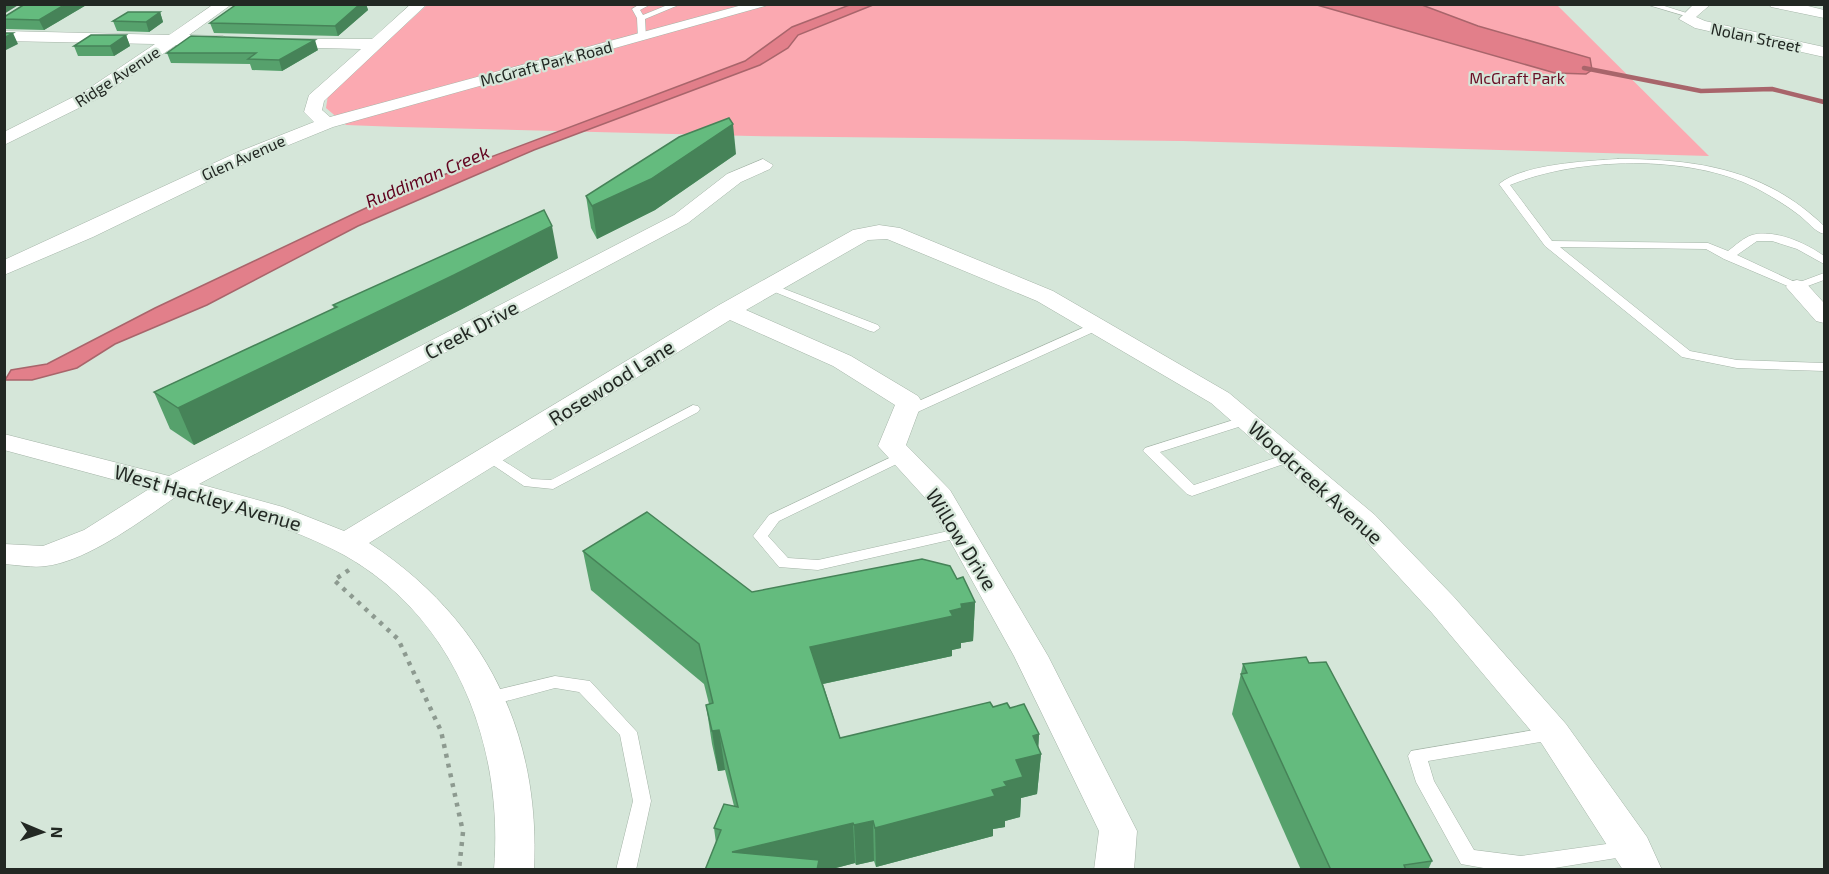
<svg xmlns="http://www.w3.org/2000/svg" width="1829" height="874" viewBox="0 0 1829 874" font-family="'Exo 2',sans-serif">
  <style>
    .green { fill: #fba9b1 }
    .water { fill: #e27f8a; stroke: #a8656b; stroke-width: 1.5 }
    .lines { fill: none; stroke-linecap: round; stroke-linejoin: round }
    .stream { stroke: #a8656b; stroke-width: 4.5 }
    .service-casing { stroke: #a4b4a7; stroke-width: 1 }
    .minor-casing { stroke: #a4b4a7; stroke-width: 1 }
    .path { stroke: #8d9a90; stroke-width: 4.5; stroke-dasharray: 4 6; stroke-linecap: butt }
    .service { fill: #fff; fill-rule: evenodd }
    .minor { fill: #fff; fill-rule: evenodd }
    .wall { fill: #56a16c }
    .shaded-wall { fill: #468358 }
    .building { fill: #64bb7e; stroke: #468358; stroke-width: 1.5 }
    .labels { text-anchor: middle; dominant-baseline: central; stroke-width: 4.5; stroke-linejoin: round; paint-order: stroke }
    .far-street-label { font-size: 16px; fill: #222823; stroke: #d5e6d9 }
    .far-park-label { font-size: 16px; fill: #6a0f26; stroke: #d5e6d9 }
    .far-water-label { font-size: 18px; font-style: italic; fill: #61031f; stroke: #d5e6d9 }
    .street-label { font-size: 20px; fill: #222823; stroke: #d5e6d9 }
  </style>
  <rect width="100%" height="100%" fill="#d5e6d9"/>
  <!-- green -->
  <polygon class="green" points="1556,4 1709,156 1183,141 751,136 399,127 346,125 326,108 328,95 427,5"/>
  <!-- water -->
  <g class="water">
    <polygon points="852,4 873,5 798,35 788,48 760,65 534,150 358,226 207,305 115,344 77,368 32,380 5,380 11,370 47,364 155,308 406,189 745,61 792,27"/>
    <polygon points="1317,5 1422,5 1478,26 1590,58 1592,70 1586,74 1555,73"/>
  </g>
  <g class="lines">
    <!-- stream -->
    <polyline class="stream" points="1584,68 1701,91 1772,89 1824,102"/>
    <defs>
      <g id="service">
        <polygon points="640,4 651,4 640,10 643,15 670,4 681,4 645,19 646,38 642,40 638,38 637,18 632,9"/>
        <polygon points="1645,4 1658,4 1693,15 1689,17"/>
        <path d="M 1618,159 C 1697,159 1765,169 1824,226 L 1824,234 C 1815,232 1807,221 1799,215 C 1786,205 1771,196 1756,188 C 1690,154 1578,157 1510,185 L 1552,241 L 1708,243 L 1728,251 C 1736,245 1743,238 1752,235 C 1775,229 1806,243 1824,256 L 1824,264 L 1797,249 L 1772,241 L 1757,241 L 1737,255 L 1797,283 L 1824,273 L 1824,280 L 1797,290 L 1724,259 L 1706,249 L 1560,247 L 1690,351 L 1737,360 L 1824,363 L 1824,371 L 1737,368 L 1682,357 L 1545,246 L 1499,184 C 1523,164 1587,161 1618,159 Z"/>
        <polygon points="769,283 878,325 880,328 874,332 870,331 765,288 763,286"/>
        <polygon points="1096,322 1102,326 1100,329 911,415 906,416 899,412 901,409"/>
        <polygon points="693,405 698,406 700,409 698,412 553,489 524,486 481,457 488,453 493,454 532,479 551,480"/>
        <polygon points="1246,416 1251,417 1253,420 1251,423 1160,452 1194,485 1290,453 1297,457 1295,460 1192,496 1187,494 1143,451 1145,448"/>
        <polygon points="902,452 909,456 907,459 779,521 768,536 788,558 818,560 962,528 967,530 969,533 967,536 818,570 779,567 753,536 769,515"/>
        <polygon points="555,676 590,681 637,732 651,801 636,870 616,870 633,801 620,735 579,692 555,688 488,706 482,704 479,699 482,694 488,692"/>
        <polygon points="1552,727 1558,729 1561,734 1558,739 1428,761 1434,781 1474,850 1521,856 1628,841 1635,843 1638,849 1635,855 1542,870 1495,870 1461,864 1416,782 1408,756 1411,751"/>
      </g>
      <g id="minor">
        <polygon points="214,4 232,4 189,35 223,36 231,41 229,44 176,45 97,99 4,145 4,132 85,91 155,44 4,41 4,31 169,35"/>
        <polygon points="411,4 427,4 324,101 322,110 330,117 746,4 772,4 333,127 252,160 93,237 4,275 4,260 238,152 314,122 304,112 309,95 361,49 279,47 271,42 273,39 372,39"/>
        <polygon points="1694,4 1711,4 1696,17 1705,21 1824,47 1824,57 1695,28 1679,19"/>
        <polygon points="1769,4 1800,4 1824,10 1824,18 1771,7"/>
        <path d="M 763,159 L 773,165 L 770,169 L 741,182 L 688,223 L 199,484 L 283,507 L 344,531 L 719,305 L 853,230 L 879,225 L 900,228 L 1053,291 L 1229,393 L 1375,515 L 1454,597 L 1566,724 L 1647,837 L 1662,870 L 1623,870 L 1542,744 L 1432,613 L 1355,529 L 1211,403 L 1037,301 L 887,239 L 868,240 L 746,310 L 851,356 L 918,396 L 922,402 L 906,445 L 950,490 L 1048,656 L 1137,831 L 1134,870 L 1094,870 L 1099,831 L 1014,656 L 928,501 L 878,446 L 895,405 L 833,366 L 730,320 L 369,543 C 484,618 541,732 534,870 L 494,870 C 504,746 456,618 344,555 C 292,527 234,511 177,496 C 142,520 88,561 46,566 C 33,568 18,565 4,564 L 4,544 L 43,546 L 84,530 L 149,489 L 4,450 L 4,434 L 169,476 L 674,215 L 727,174 Z"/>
        <polygon points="1797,280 1805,282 1824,303 1824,323 1816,321 1786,287 1789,282"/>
      </g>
    </defs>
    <!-- service casing -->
    <use href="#service" class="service-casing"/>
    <!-- minor casing -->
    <use href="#minor" class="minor-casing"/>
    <!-- path -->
    <polyline class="path" points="349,570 334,580 398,639 441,731 463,832 459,870"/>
    <!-- service -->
    <use href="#service" class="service"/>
    <!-- minor -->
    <use href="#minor" class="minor"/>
  </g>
  <!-- wall -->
  <g class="wall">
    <polygon points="88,4 44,30 5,29 4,27 4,17"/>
    <polygon points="234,4 366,4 368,10 338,36 214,33 210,23 237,5"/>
    <polygon points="160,12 163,22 149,32 117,31 113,21"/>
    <polygon points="126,35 130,46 114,56 78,56 74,46"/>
    <polygon points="318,50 282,71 252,70 250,64 171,63 167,53"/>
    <polygon points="736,154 655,210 597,239 591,228 586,196"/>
    <polygon points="558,258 462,309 194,445 170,429 154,392 334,309 333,305"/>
    <polygon points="583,551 752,592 957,579 975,602 973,641 961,643 961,648 952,650 952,656 823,684 840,738 993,707 1010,708 1039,734 1038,747 1041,754 1037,794 1021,798 1020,817 1005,821 1005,827 993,829 993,836 876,867 874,861 856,865 855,863 828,870 705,870 716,843 714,828 734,806 725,770 718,771 712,744 706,705 709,704 704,684 591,590"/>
    <polygon points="1243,664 1432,861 1428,870 1301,870 1232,714"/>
  </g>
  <!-- shaded-wall -->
  <g class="shaded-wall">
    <polygon points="4,4 20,4 4,14"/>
    <polygon points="66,4 88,4 44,30 39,20"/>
    <polygon points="360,4 366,4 368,10 338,36 335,26"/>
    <polygon points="160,12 163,22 149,32 146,22"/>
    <polygon points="13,33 18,44 4,51 4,38"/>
    <polygon points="126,35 130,46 114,56 110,46"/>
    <polygon points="315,40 318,50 282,71 279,60"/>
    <polygon points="733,124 736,154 655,210 597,239 592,206"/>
    <polygon points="552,226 558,258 462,309 194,445 178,408"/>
    <polygon points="975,602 973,641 961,643 961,648 952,650 952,656 813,686 810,647 950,611 961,604"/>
    <polygon points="719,730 725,770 718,771 712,731"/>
    <polygon points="1039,734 1038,755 1041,754 1037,794 1021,798 1020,817 1005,821 1005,827 993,829 993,836 876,867 875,828 992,790 1004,782 1016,760 1033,736"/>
    <polygon points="873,821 874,861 856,865 854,825"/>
    <polygon points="853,823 855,863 828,870 735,870 732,852"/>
  </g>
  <!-- building -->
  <g class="building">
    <polygon points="25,4 66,4 39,20 4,19 4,17"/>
    <polygon points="237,4 360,4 335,26 210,23"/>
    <polygon points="128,12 160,12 146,22 113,21"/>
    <polygon points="4,33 13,33 4,38"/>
    <polygon points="91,35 126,35 110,46 74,46"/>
    <polygon points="191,36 315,40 279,60 248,59 256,53 167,53"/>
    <polygon points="729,118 733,124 651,179 592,206 586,196 679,137"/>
    <polygon points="544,210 552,226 454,275 178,408 154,392 337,307 333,305"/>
    <polygon points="647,512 752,592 922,559 950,566 957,579 963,577 975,602 961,604 962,608 950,611 953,616 810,647 840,738 990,702 993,707 1007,703 1010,708 1024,704 1039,734 1033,736 1041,754 1016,760 1023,777 1004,782 1007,786 992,790 995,796 875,828 873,821 854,825 853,823 732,852 819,860 817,870 705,870 721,830 714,828 724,804 738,807 719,730 712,731 706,705 713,703 699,644 583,551"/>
    <polygon points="1306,657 1309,663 1326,662 1432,861 1404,865 1406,870 1331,870 1241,674 1247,673 1243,664"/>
  </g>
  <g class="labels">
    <!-- far-street labels -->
    <g class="far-street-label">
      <text transform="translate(1756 37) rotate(12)">Nolan Street</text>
      <text transform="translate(546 63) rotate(-15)">McGraft Park Road</text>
      <text transform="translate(117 76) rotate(-33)">Ridge Avenue</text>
      <text transform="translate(243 157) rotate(-24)">Glen Avenue</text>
    </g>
    <!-- far-park labels -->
    <g class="far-park-label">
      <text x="1517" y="77">McGraft Park</text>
    </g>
    <!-- far-water labels -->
    <g class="far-water-label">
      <text transform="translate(427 176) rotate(-23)">Ruddiman Creek</text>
    </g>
    <!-- street labels -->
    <g class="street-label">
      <text transform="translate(471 329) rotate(-28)">Creek Drive</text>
      <text transform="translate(611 382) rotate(-32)">Rosewood Lane</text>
      <text transform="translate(1316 482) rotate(42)">Woodcreek Avenue</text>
      <text transform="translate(208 497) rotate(16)">West Hackley Avenue</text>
      <text transform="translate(962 539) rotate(58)">Willow Drive</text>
    </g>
  </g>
  <!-- border -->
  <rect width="1829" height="874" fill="none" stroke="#222823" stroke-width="12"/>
  <!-- north arrow -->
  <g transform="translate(42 832) rotate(92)" stroke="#d5e6d9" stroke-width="4.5" paint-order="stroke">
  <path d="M0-4.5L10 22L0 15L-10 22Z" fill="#222823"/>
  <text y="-9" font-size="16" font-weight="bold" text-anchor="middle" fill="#222823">N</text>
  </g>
</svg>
